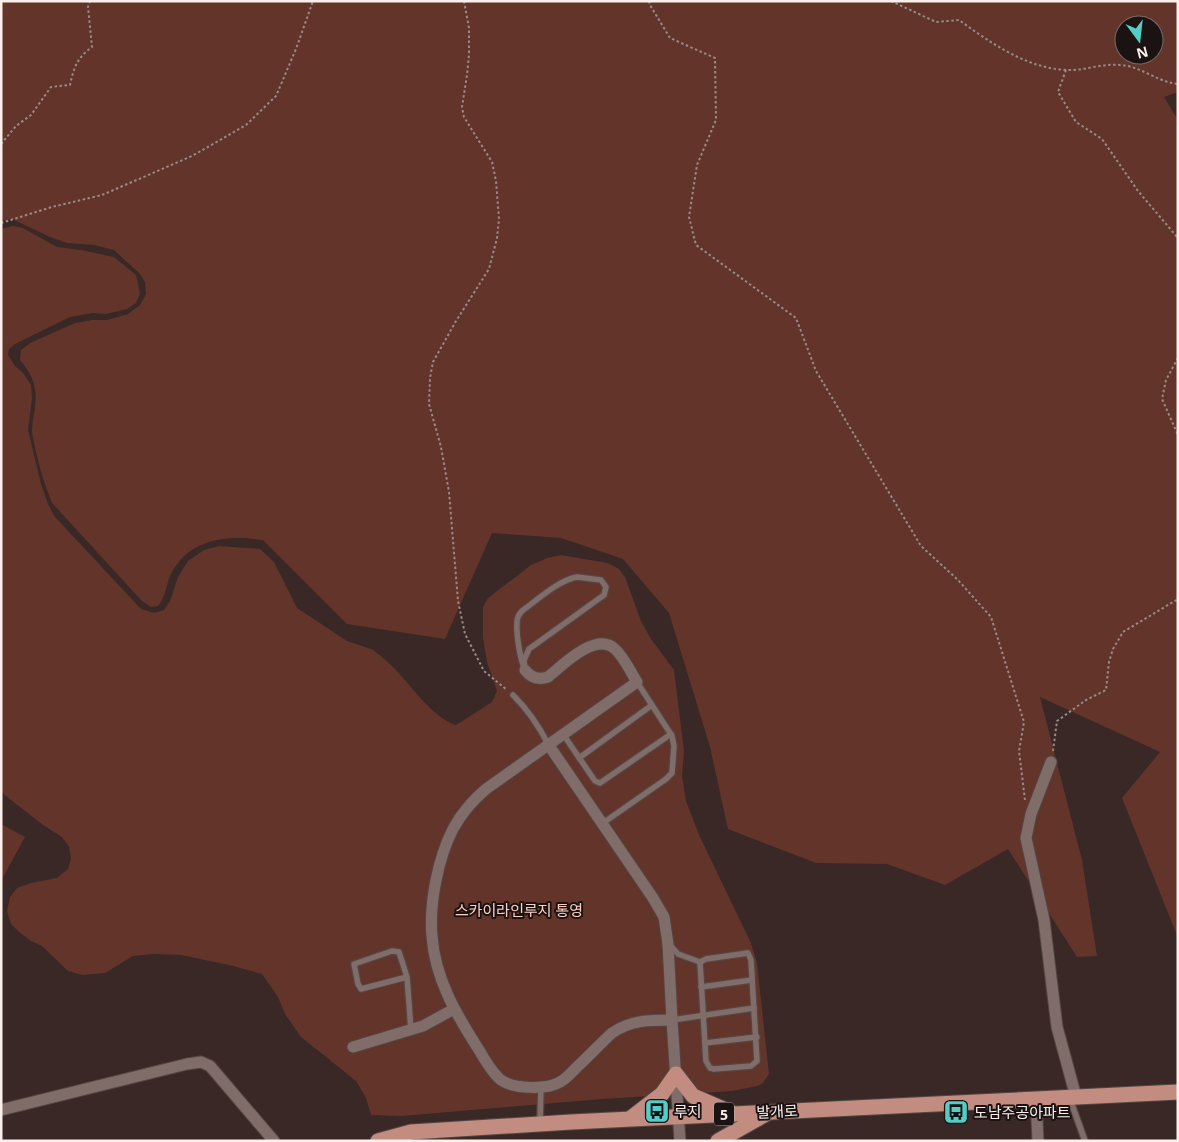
<svg xmlns="http://www.w3.org/2000/svg" width="1179" height="1142" viewBox="0 0 1179 1142" font-family="'Open Sans','Noto Sans KR',sans-serif">
  <style>
    .green { fill: #62342a; fill-rule: evenodd }
    .lines { fill: none; stroke-linecap: round; stroke-linejoin: round }
    .lane-casing { stroke: #554643; stroke-width: 8 }
    .street-casing { stroke: #554643; stroke-width: 13 }
    .primary-casing { stroke: #554643; stroke-width: 17 }
    .path { stroke: #998a87; stroke-width: 2; stroke-dasharray: 2.5 2.5; stroke-linecap: butt }
    .lane { stroke: #806c68; stroke-width: 5.5 }
    .street { stroke: #806c68; stroke-width: 11 }
    .primary { stroke: #c38c80; stroke-width: 15 }
    .labels { text-anchor: middle; dominant-baseline: central; stroke-width: 4; stroke-linejoin: round; paint-order: stroke }
    .shield { fill: #1b1312; stroke: #b8adab; stroke-width: 1 }
    .shield-label { font-size: 14px; font-weight: bold; fill: #fbefec }
    .park-label { font-size: 15px; fill: #fed0c5; stroke: #1b1312 }
    .poi-label { font-size: 15px; fill: #fbefec; stroke: #1b1312; text-anchor: start }
    .street-label { font-size: 15px; fill: #fbefec; stroke: #1b1312 }
  </style>
  <rect width="100%" height="100%" fill="#392825"/>
  <!-- green -->
  <g class="green">
    <path d="M 1,1 L 1178,1 L 1178,92 L 1164,97 L 1178,120 L 1178,938 L 1122,798 L 1160,752 L 1040,697 L 1082,860 L 1097,956 L 1077,957 L 1008,849 L 945,885 L 887,864 L 816,863 L 728,829 L 710,747 L 669,613 L 623,559 L 561,538 L 492,533 L 445,639 L 347,624 L 263,540 C 227,535 190,538 171,574 C 166,584 166,597 158,606 L 151,607 L 142,601 L 52,503 C 43,481 36,456 32,432 C 32,426 33,419 34,413 C 38,390 35,378 20,360 L 21,350 L 30,343 L 75,323 L 92,320 L 107,320 L 128,314 L 140,305 L 146,294 L 145,282 L 140,274 L 114,250 L 94,245 L 67,243 L 50,237 L 12,219 L 1,221 ZM 1124,25 L 1154,25 L 1154,55 L 1124,55 Z"/>
    <path d="M 13,226 L 23,228 L 57,247 L 81,250 L 114,257 L 136,275 L 140,294 L 136,303 L 127,309 L 106,314 L 93,313 L 70,317 L 15,344 L 9,349 L 8,355 L 15,366 L 23,373 L 31,385 L 32,398 L 28,430 L 41,484 L 48,504 L 55,517 L 141,609 L 154,613 L 164,610 L 170,601 L 178,577 L 188,561 L 204,550 L 219,546 L 260,549 L 274,562 L 297,608 L 347,641 L 374,650 L 375,652 C 404,670 425,715 456,725 L 492,702 L 497,691 L 487,662 L 483,638 L 483,607 L 488,598 L 531,565 L 547,558 L 561,555 L 608,563 L 619,569 L 625,577 L 641,621 L 651,639 L 674,670 L 684,751 L 682,776 L 686,801 L 700,837 L 751,943 L 757,963 L 769,1074 L 763,1083 L 757,1086 L 732,1091 L 602,1099 L 402,1116 L 371,1115 L 366,1098 L 356,1081 L 301,1037 L 285,1014 L 278,997 L 262,974 L 229,965 L 181,955 L 154,954 L 133,956 L 105,973 L 82,975 L 68,971 L 42,946 L 31,941 L 19,932 L 11,924 L 7,911 L 10,897 L 17,888 L 31,883 L 57,878 L 68,869 L 71,858 L 69,847 L 62,837 L 43,825 L 1,792 L 1,229 Z"/>
    <polygon points="1,824 25,837 1,881"/>
  </g>
  <g class="lines">
    <defs>
      <g id="lane">
        <path d="M 577,577 L 601,580 L 606,587 L 604,595 L 529,649 L 524,660 L 525,670 C 520,659 516,634 517,622 C 517,617 519,614 522,611 C 537,600 559,580 577,577 Z"/>
        <path d="M 513,695 C 527,709 539,726 548,744"/>
        <polyline points="563,734 595,781 600,783 671,734"/>
        <polyline points="579,758 652,705"/>
        <polyline points="603,823 666,779 672,773 674,746 672,736 637,682"/>
        <polyline points="670,945 678,954 700,962"/>
        <polygon points="748,953 751,960 757,1061 751,1066 714,1069 710,1068 706,1061 700,962 706,959"/>
        <polyline points="407,977 361,989 358,984 354,964 392,951 399,952 407,977 411,1030"/>
        <polyline points="701,987 752,980"/>
        <polyline points="672,1020 754,1008"/>
        <polyline points="705,1043 757,1037"/>
        <polyline points="1070,1099 1085,1141"/>
        <polyline points="540,1122 541,1086"/>
      </g>
      <g id="street">
        <path d="M 525,670 C 531,678 539,680 548,677 C 563,665 596,631 615,649 C 624,657 630,671 637,682 L 486,789 C 473,800 461,814 453,829 C 438,858 429,904 432,936 C 435,979 456,1014 479,1050 C 485,1060 492,1073 501,1080 C 514,1089 547,1090 560,1082 C 566,1079 572,1072 577,1067 C 589,1056 600,1044 612,1033 C 631,1020 650,1020 672,1020"/>
        <polyline points="548,744 653,898 664,917 668,944 672,1020 680,1141"/>
        <polyline points="1051,762 1031,814 1026,838 1044,920 1057,1027 1076,1097"/>
        <polyline points="353,1047 423,1026 454,1009"/>
        <polyline points="1036,1099 1038,1141"/>
        <polyline points="1,1110 187,1064 201,1062 210,1066 274,1141"/>
      </g>
      <g id="primary">
        <polyline points="631,1118 662,1094 676,1074 693,1096 730,1112"/>
        <polyline points="378,1141 411,1132 571,1122 1178,1092"/>
        <polyline points="718,1141 766,1114"/>
      </g>
    </defs>
    <!-- lane casing -->
    <use href="#lane" class="lane-casing"/>
    <!-- street casing -->
    <use href="#street" class="street-casing"/>
    <!-- primary casing -->
    <use href="#primary" class="primary-casing"/>
    <!-- path -->
    <g class="path">
      <polyline points="464,1 469,28 469,55 467,75 462,107 464,117 492,162 496,181 499,219 497,238 489,269 456,321 433,362 430,378 429,404 441,447 449,492 458,601 465,634 484,671 507,690"/>
      <polyline points="649,1 650,5 670,38 715,58 716,120 697,165 689,217 696,245 796,318 816,371 921,546 958,580 991,617 1024,722 1019,751 1025,800"/>
      <path d="M 891,1 L 936,22 L 959,20 C 991,43 1026,68 1066,70 C 1084,71 1102,63 1120,65 C 1141,66 1157,82 1178,84"/>
      <polyline points="1066,70 1058,92 1076,122 1102,139 1138,191 1178,238"/>
      <path d="M 1,144 L 16,126 L 31,115 L 51,87 L 70,85 C 74,67 77,58 92,47 L 88,7 L 90,1"/>
      <polyline points="1,153 1,164"/>
      <polyline points="1,223 52,207 102,195 192,156 246,125 276,96 296,49 313,1"/>
      <polyline points="1178,358 1166,380 1162,399 1178,435"/>
      <polyline points="1053,751 1057,721 1086,700 1106,690 1109,662 1113,649 1123,632 1178,599"/>
    </g>
    <!-- lane -->
    <use href="#lane" class="lane"/>
    <!-- street -->
    <use href="#street" class="street"/>
    <!-- primary -->
    <use href="#primary" class="primary"/>
  </g>
  <!-- icons -->
  <defs>
    <symbol id="bus-square" viewBox="-11 -11 22 22"><rect x="-9" y="-9" width="18" height="18" rx="4" fill="#54cdc7" stroke="#1b1312"/><path d="M-5-6H5V4H4V6H2V4H-2V6H-4V4H-5ZM-3.5-4V0h7V-4ZM-3.5 1.2v1.5H-2V1.2ZM2 1.2v1.5H3.5V1.2Z" fill="#111"/></symbol>
  </defs>
  <g fill-rule="evenodd">
    <use href="#bus-square" x="643" y="1097" width="28" height="28"/>
    <use href="#bus-square" x="942" y="1098" width="28" height="28"/>
  </g>
  <g class="labels">
    <!-- shield labels -->
    <rect class="shield" x="714" y="1102.5" width="20" height="23" rx="4"/>
    <g class="shield-label">
      <text x="724" y="1114">5</text>
    </g>
    <!-- park labels -->
    <g class="park-label">
      <text x="519" y="910">스카이라인루지 통영</text>
    </g>
    <!-- poi labels -->
    <g class="poi-label">
      <text x="674" y="1111">루지</text>
      <text x="974" y="1112">도남주공아파트</text>
    </g>
    <!-- street labels -->
    <g class="street-label">
      <text transform="translate(777 1111) rotate(-3)">발개로</text>
    </g>
  </g>
  <!-- border -->
  <rect width="1179" height="1142" fill="none" stroke="#fbefec" stroke-width="5"/>
  <!-- north arrow -->
  <g transform="translate(1139 40) rotate(165)"><circle r="24" fill="#1b1312" stroke="#756b69"/>
  <path d="M0-4L9 19L0 12L-9 19Z" fill="#54cdc7"/>
  <text y="-8" font-size="14" font-weight="bold" text-anchor="middle" fill="#fbefec">N</text>
  </g>
</svg>
